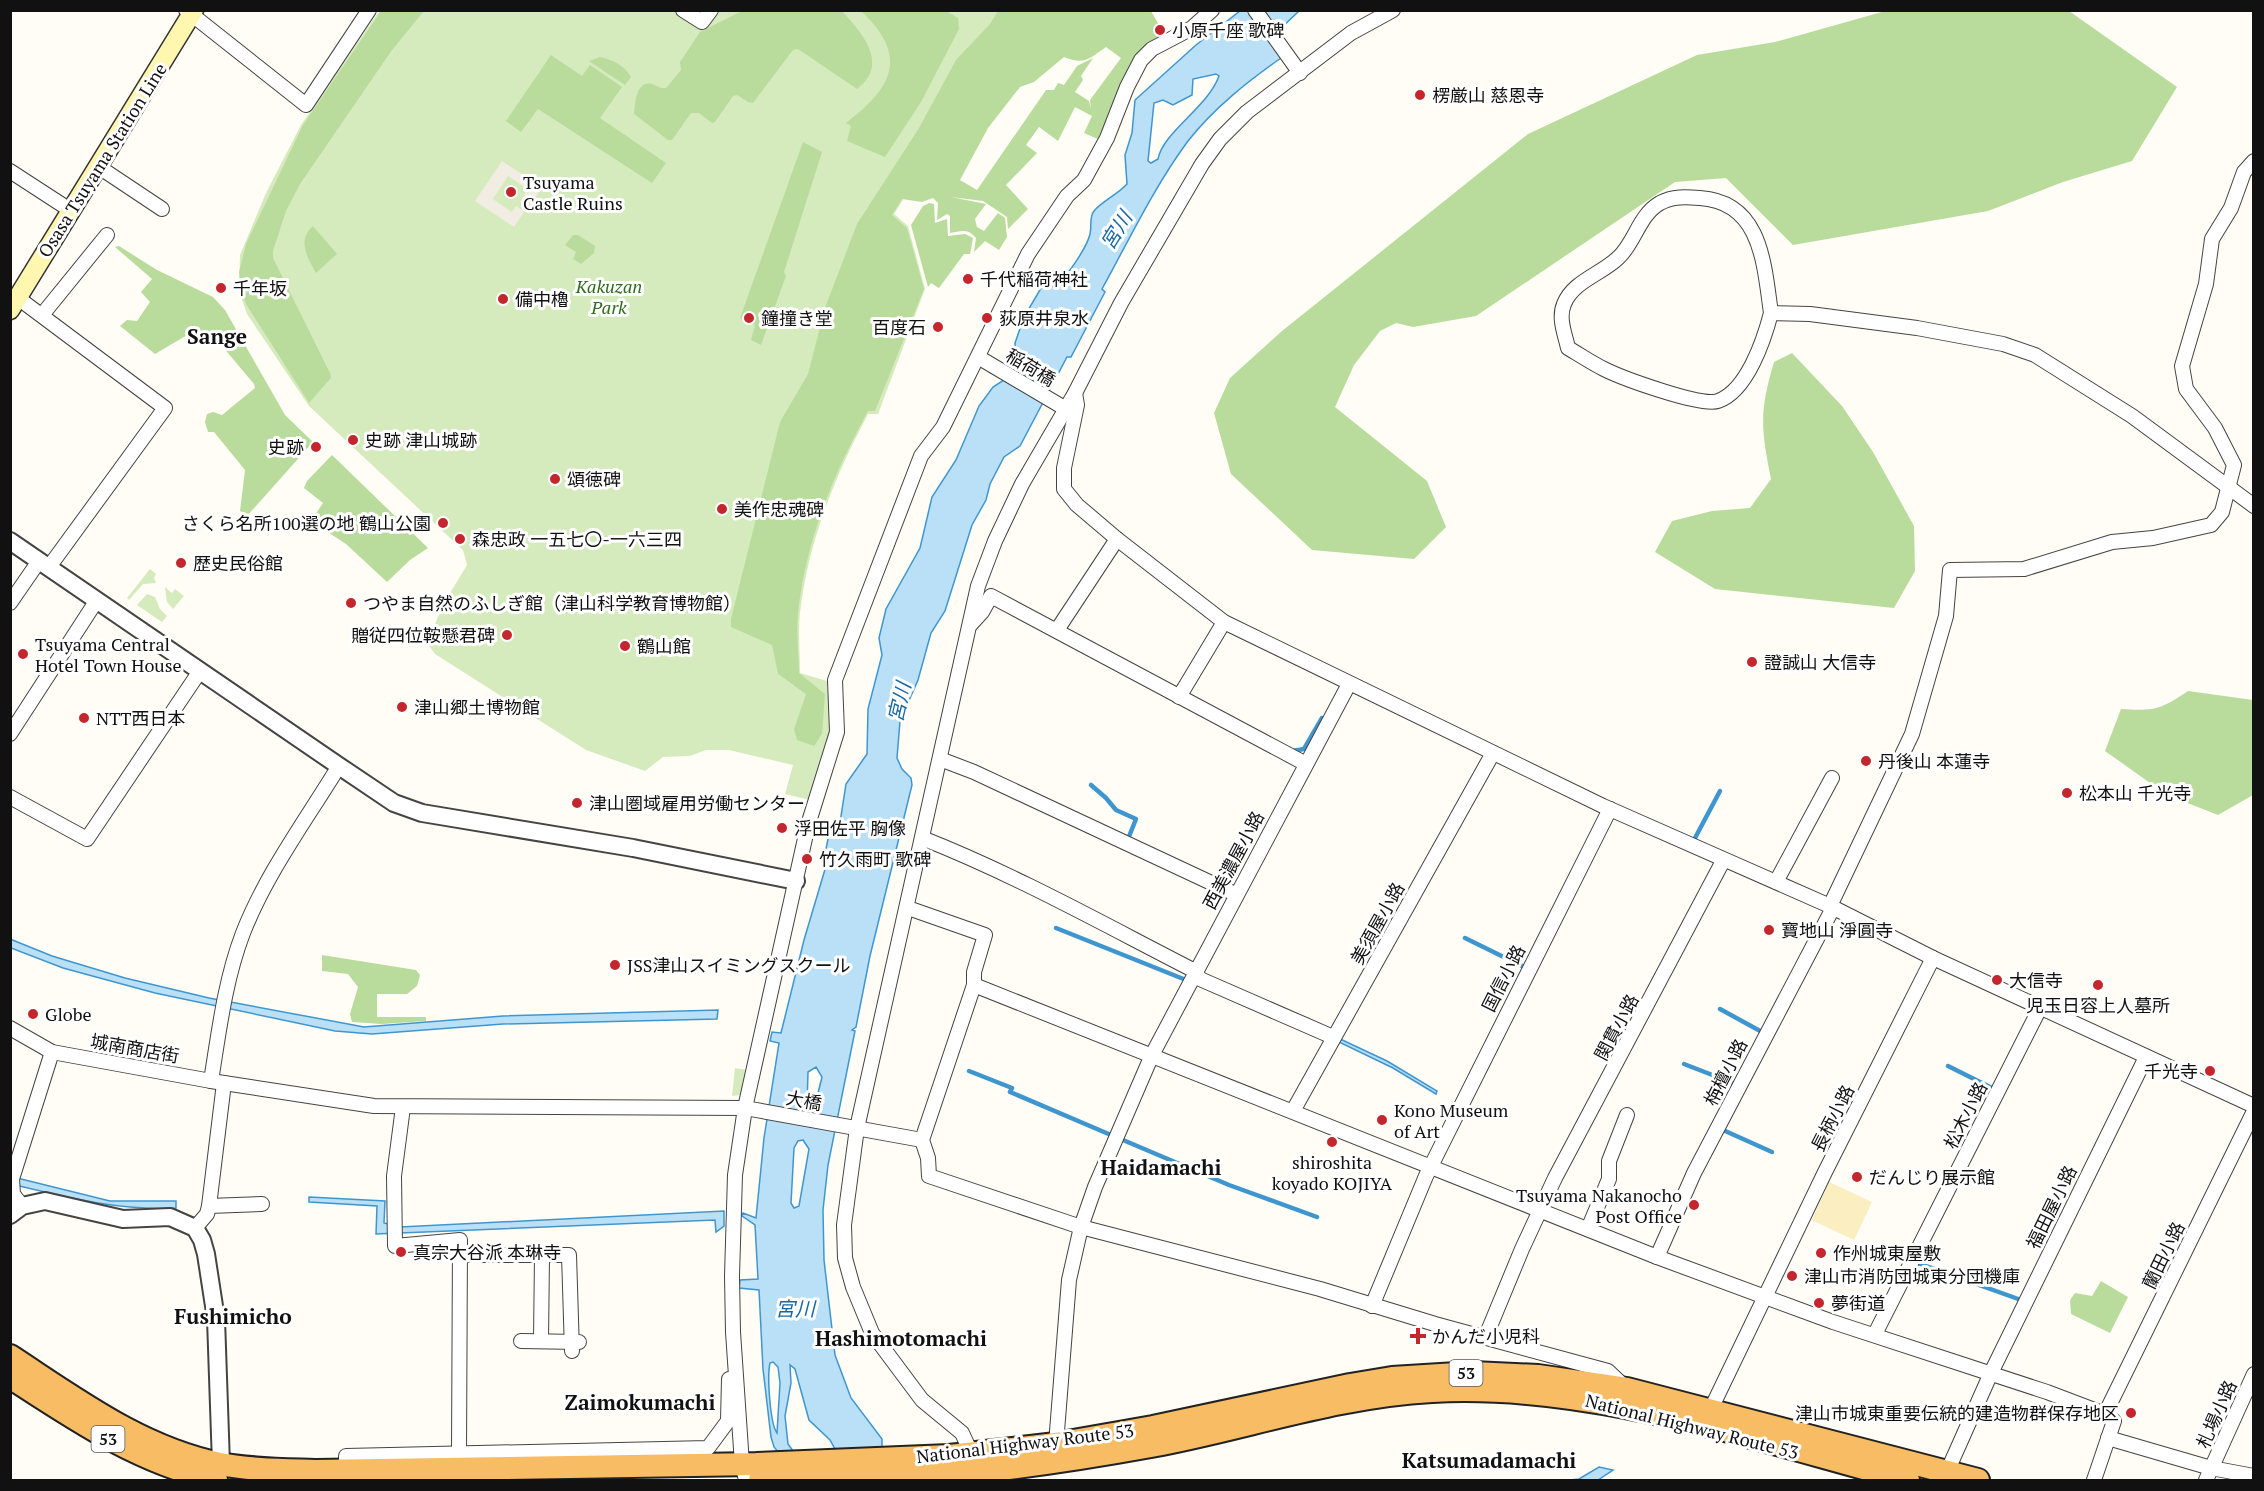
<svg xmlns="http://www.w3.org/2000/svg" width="2264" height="1491" viewBox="0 0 2264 1491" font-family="'PT Serif','Noto Sans JP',serif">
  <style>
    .green { fill: #d5ebbd }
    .forest { fill: #b9dc9c; fill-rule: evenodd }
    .sand { fill: #fbeec1 }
    .plaza { fill: #f1ede2 }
    .water { fill: #b9e0f7; stroke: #3f96cf; stroke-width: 1.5; fill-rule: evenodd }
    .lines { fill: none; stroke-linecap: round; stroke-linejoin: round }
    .stream { stroke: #3f96cf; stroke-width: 4.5 }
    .minor-casing { stroke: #444; stroke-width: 16 }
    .tertiary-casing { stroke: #444; stroke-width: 20 }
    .secondary-casing { stroke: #333; stroke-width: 21 }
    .trunk-casing { stroke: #222; stroke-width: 26 }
    .minor { stroke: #fff; stroke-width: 14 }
    .tertiary { stroke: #fff; stroke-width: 16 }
    .secondary { stroke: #fff6b0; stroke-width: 18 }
    .trunk { stroke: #f7bc64; stroke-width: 22 }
    .poi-dot { fill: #c4262e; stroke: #fff; stroke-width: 2 }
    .labels { text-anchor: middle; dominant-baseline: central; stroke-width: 6; stroke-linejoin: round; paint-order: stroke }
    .shield { fill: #fff; stroke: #585858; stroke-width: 1.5 }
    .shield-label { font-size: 16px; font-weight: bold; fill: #111 }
    .poi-label { font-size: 18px; fill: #111; stroke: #fff; text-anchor: start }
    .street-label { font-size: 18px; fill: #111; stroke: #fff }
    .park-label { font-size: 18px; font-style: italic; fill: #2f6b1f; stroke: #fff }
    .water-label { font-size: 20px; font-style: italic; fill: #1768a6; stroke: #fff }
    .quarter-label { font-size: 21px; font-weight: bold; fill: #111; stroke: #fff }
  </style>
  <rect width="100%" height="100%" fill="#fffdf5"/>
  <!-- green -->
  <g class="green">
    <path d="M 379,11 L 1076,11 L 904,198 L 894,214 L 908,226 L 925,289 L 878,414 L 868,414 C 835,476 808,542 800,613 C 798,632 800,653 800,673 L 827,681 L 830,731 L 810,800 L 785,794 L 793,765 L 729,750 L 706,750 L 690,756 L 663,757 L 645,771 L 586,750 L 435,654 L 427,643 L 444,603 L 467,565 L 463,550 L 309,406 L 247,314 L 239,291 L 240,255 L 266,193 L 301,125 Z"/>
    <polygon points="150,569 156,574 154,578 156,583 143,584 129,600 127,598"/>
    <polygon points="165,587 172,593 175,589 184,596 173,609 167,602"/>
    <polygon points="147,594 155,597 160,609 167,616 162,622 137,605"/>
    <polygon points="735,1068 747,1070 741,1095 732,1096"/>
  </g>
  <!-- forest -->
  <g class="forest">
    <polygon points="1889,10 2069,11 2177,87 2132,161 2063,182 1988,211 1793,245 1726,178 1675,182 1476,316 1413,327 1396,323 1380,331 1354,365 1335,407 1427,481 1446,527 1414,559 1312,550 1231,474 1214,413 1230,378 1282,331 1528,134 1697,55 1775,42"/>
    <polygon points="381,11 424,11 392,50 300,184 286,211 273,251 273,258 330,373 331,378 309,403 246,304 241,291 239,272 246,244 303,125"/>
    <path d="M 742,11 L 842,11 C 862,33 890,64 857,89 L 798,49 L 793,50 L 753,103 L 748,102 L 737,95 L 733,96 L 715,122 L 712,123 L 699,113 L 691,113 L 672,140 L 668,140 L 634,114 C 635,104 636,80 652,84 C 658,86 660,89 666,88 L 681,70 L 680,62 L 700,32 Z"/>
    <path d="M 861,11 L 946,11 L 958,18 L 959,29 L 921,102 L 885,157 L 847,141 L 851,126 L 846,123 C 892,88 910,57 861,11 Z"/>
    <path d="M 998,11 L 1151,11 L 1163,32 L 1138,54 L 1100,140 L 1084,133 L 1092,116 L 1075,107 L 1058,141 L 1039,127 L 1026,145 L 1037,153 L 1006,185 L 1028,209 L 1008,229 L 1007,217 L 983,201 L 951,197 L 986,204 L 975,219 L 977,227 L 984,231 L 998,213 L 1005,218 L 1007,237 L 999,250 L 985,241 L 974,252 L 976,238 C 968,228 961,231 950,233 L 950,216 L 947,214 L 937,220 L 938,203 L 933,198 L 922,202 L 902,199 L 892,215 L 907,228 L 924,289 L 875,411 L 868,411 C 833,475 806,540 798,613 C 796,633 799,654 799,673 L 825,694 L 822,734 L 814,746 L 797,740 L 794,729 L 806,694 L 778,674 L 772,645 L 731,627 L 731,619 L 780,422 L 808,374 L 825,308 L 857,224 L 919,128 L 956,60 L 990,24 ZM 1106,47 L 1121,58 L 1090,100 L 1091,109 L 1089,101 L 1075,92 L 1083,80 L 1081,76 L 1093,58 L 1077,66 L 1064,85 L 1058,83 L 1054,90 L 1046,90 L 977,190 L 960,180 L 988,128 L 1020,87 L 1034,82 L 1064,57 C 1084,65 1089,59 1106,47 Z"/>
    <polygon points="551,55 582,76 590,65 622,87 600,118 666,163 652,183 538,109 521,132 506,121"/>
    <path d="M 600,57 C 613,60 624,65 631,77 L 625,85 L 589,61 Z"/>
    <polygon points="803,142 822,152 784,272 786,276 761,345 751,340 755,325 740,318"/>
    <polygon points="929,203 934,204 935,223 947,219 948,236 965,234 973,238 970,254 964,254 939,288 931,283 928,287 911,225 923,206"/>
    <path d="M 313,226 L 337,254 L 316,273 C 307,257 297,240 313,226 Z"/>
    <polygon points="573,235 578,235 595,246 594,253 581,264 573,259 576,252 565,245"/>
    <polygon points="119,246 157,270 213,297 225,310 285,415 313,442 247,516 240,511 245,470 214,432 208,432 205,422 207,414 213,412 222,415 255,388 254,384 217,340 205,343 189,334 155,354 120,326 127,320 137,321 150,302 141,292 152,279 115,247"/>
    <path d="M 1792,353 L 1842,406 L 1873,452 L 1914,526 L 1915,571 L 1894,608 L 1715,589 L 1655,552 L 1672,521 L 1712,511 L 1750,508 L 1771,479 C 1761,429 1759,412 1774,362 Z"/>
    <polygon points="332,455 428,548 410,560 387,582 346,544 311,521 323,503 304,488 307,481"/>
    <path d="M 2188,691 L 2253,700 L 2253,795 L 2218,815 L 2167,795 L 2105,751 L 2121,709 C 2154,711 2160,710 2188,691 Z"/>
    <polygon points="322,955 416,970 420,975 417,986 407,994 377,994 377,1017 426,1017 426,1021 382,1024 352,1022 350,1014 358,987 348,974 322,971"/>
    <polygon points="2101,1281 2128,1297 2110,1333 2071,1314 2070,1300 2075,1293 2092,1296"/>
  </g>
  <!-- sand -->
  <polygon class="sand" points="1829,1182 1872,1202 1854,1240 1812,1220"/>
  <!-- plaza -->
  <polygon class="plaza" points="502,161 542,187 533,201 524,195 527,189 508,176 493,199 512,212 516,206 524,212 514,227 475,201"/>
  <!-- water -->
  <g class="water">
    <path d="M 1240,11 L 1299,11 L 1278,31 L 1281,58 C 1247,82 1214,108 1188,141 C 1154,187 1129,240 1102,289 L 1105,292 L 1071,357 L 1067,357 L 1020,446 L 1004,457 L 990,484 L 986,500 L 972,525 L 945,611 L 931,633 L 918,680 L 900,721 L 897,758 L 902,769 L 911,778 L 912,785 L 870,956 L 856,1027 L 852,1030 L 855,1031 L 828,1165 L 823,1210 L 824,1260 L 835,1355 L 851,1398 L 882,1439 L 882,1480 L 852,1480 L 830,1440 L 809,1420 L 795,1369 L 790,1365 L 791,1383 L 785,1416 L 788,1444 L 814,1480 L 801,1480 L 774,1447 L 771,1437 L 763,1369 L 759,1290 L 739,1288 L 740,1280 L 758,1279 L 755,1225 L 742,1216 L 743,1213 L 756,1218 L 764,1138 L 779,1043 L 770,1041 L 772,1032 L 781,1033 L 804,940 L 826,866 L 824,859 L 828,839 L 839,829 L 846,784 L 867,754 L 868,709 L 882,655 L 879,638 L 886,609 L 920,548 L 932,497 L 956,460 L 979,406 L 993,387 L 1007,378 L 1016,361 L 1015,343 L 1024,317 L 1044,283 L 1048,282 L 1053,287 C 1065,281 1087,247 1090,234 C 1092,226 1089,217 1094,211 C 1102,201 1117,195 1127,184 L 1125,155 L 1132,133 L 1135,100 L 1196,45 ZM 1216,74 L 1219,76 C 1208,107 1163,132 1158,159 L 1151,163 L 1148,161 L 1154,103 L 1163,100 L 1173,105 L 1192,95 L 1193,79 ZM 816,1067 L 822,1077 L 815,1105 L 807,1106 L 808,1072 ZM 803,1140 L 809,1149 L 799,1206 L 794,1208 L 791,1203 L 794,1148 L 798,1141 ZM 773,1362 L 778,1367 L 780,1383 L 777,1433 C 770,1424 767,1376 770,1363 Z"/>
    <polygon points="10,939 52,956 125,978 209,998 364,1027 503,1016 718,1010 717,1019 503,1024 372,1034 335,1031 155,993 63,968 11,948"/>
    <polygon points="1338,1038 1387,1061 1437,1091 1436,1094 1393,1068 1335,1040 1325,1040"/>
    <path d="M 17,1178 L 110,1201 L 176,1201 L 176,1208 C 120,1211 69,1198 15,1185 Z"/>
    <polygon points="309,1197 385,1201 384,1223 400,1227 724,1211 724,1226 716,1232 715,1220 376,1234 377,1206 309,1202"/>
    <polygon points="1599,1467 1613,1470 1598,1480 1570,1480 1579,1479"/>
  </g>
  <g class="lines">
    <!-- stream -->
    <g class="stream">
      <polyline points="1292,751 1304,749 1322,718"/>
      <polyline points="1091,785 1106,798 1116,810 1136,819 1128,839"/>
      <polyline points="1695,838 1720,791"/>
      <polyline points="1056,928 1186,980"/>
      <polyline points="1465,938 1524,967"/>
      <polyline points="1720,1009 1762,1032"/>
      <polyline points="1684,1064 1733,1083"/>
      <polyline points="1948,1066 1992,1088"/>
      <polyline points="969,1071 1012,1088 1010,1092 1111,1135"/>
      <polyline points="1723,1130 1772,1152"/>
      <polyline points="1123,1140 1229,1185 1317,1217"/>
      <polyline points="1857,1245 1903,1261"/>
      <polyline points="1915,1262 2021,1300"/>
    </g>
    <defs>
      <g id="minor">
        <polyline points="186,10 306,105 369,10"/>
        <polyline points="683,10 702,22 711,10"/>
        <polyline points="1255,10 1300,73"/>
        <polyline points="99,167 162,209"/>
        <polyline points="10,171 70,210"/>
        <polyline points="18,298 165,408 49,567"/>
        <path d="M 1771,313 C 1764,265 1762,202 1700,198 C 1686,197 1673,196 1660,203 C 1639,215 1635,242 1619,257 C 1602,274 1573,281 1564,304 C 1558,318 1565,334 1568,348 C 1580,355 1592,363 1604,369 C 1622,378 1701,407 1718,401 C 1747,391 1764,340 1771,313 L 1810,314 L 1917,328 L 2003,344 L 2035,355 L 2132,416 L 2254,506"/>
        <polyline points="42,315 107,235"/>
        <polyline points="978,357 1066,409"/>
        <polyline points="1075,393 1077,405 1064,468 1064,489 1077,505 1117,539 1224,622 1603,806 1830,906 1933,958 2254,1106"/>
        <polyline points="10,603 39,561"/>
        <polyline points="971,624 982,612 991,596 1306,764"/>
        <polyline points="1057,630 1117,539"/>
        <polyline points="1179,697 1224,622"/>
        <polyline points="10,734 97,600"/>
        <polyline points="940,759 974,772 1235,894"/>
        <polyline points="10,797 87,839 200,671"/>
        <path d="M 922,838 C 1016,875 1105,925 1195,971 L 1200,979 L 1333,1037"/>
        <polyline points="1776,882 1832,778"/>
        <polyline points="1830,906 1912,734 1946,616 1950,570 2024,569 2112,542 2153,538 2211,525 2222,512 2234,465 2215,428 2186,389 2182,366 2206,284 2212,239 2231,208 2244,172 2254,161"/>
        <polyline points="908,908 985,935 974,972 974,985 922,1140 928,1158 929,1176 1081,1227 1320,1289 1435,1324 1608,1371 1626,1388"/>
        <polyline points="974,985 1657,1257 1833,1322 2047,1392 2105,1414 2114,1421 2094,1480"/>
        <polyline points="10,1028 52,1052 211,1081 374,1106 745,1108 922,1140"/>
        <path d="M 211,1081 C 219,1031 225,980 243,933 C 266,874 306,820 339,766"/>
        <polyline points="403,1107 394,1176 395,1246 460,1240 459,1453"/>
        <polyline points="1293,1111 1493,753"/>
        <polyline points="22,1206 13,1194 12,1179 52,1052"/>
        <polyline points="209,1206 262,1204"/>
        <polyline points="195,1228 207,1214 209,1206 224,1083"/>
        <polyline points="1588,1229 1609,1179 1609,1161 1627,1115"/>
        <polyline points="460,1255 569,1255 572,1351"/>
        <polyline points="1657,1257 1694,1173 1833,908"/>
        <polyline points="1372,1306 1426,1176 1610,809"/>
        <polyline points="1875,1334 2040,1008"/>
        <polyline points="1486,1336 1522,1249 1555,1178 1723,861"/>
        <polyline points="521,1341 579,1342"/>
        <polyline points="541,1341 542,1256"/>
        <polyline points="1710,1411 1825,1172 1933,958"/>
        <polyline points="2105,1414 2254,1111"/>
        <polyline points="2108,1438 2211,1468 2254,1476"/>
        <polyline points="1056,1444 1069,1280 1081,1227 1095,1187 1152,1055 1349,684"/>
        <polyline points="973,1457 962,1433 922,1400 872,1333 853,1287 845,1258 844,1225 857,1128 978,586 995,541 1022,484 1075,393 1121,303 1202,164 1220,139 1247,112 1351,33 1393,10"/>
        <polyline points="346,1470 346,1456 708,1448 728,1421 729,1379"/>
        <polyline points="1947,1472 1991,1373 2146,1057"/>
        <polyline points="746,1480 742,1464 733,1332 732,1276 735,1175 745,1108 808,825 837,732 835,680 921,456 943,427 1028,254 1067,196 1084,180 1107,138 1127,87 1141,60 1152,49 1192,28 1212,10"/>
        <polyline points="2206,1480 2254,1374"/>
      </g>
      <g id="tertiary">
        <polyline points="10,541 339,766 394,803 422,813 633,848 796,881"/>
        <polyline points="10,1215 22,1206 45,1201 123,1219 170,1217 195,1228 202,1240 206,1254 216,1319 221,1464"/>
      </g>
      <polyline id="secondary" points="10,310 194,10"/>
      <g id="trunk">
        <path d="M 10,1356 C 76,1399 141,1448 220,1464 C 251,1470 284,1470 315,1471 L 756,1464 L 949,1456 L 1056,1444 L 1153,1427 L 1350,1385 L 1392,1378 L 1473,1373 L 1538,1376 L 1627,1389 L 1978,1480"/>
        <path d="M 10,1377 C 76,1420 139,1463 216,1480"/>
        <path d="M 760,1480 C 824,1478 890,1480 953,1474 C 1020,1468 1085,1458 1151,1446 C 1244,1429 1336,1396 1432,1391 C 1591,1382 1755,1440 1908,1480"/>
      </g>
    </defs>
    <!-- minor casing -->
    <use href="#minor" class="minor-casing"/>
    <!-- tertiary casing -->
    <use href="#tertiary" class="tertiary-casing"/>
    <!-- secondary casing -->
    <use href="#secondary" class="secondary-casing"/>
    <!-- trunk casing -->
    <use href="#trunk" class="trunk-casing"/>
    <!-- minor -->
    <use href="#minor" class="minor"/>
    <!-- tertiary -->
    <use href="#tertiary" class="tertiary"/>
    <!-- secondary -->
    <use href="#secondary" class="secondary"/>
    <!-- trunk -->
    <use href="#trunk" class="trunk"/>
  </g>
  <!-- markers -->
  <g class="poi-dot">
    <circle cx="1160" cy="30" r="6"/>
    <circle cx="1420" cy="95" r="6"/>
    <circle cx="511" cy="192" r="6"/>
    <circle cx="968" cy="279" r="6"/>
    <circle cx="221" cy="288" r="6"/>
    <circle cx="503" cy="299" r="6"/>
    <circle cx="749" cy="318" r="6"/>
    <circle cx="987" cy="318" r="6"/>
    <circle cx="938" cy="327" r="6"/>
    <circle cx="353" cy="440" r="6"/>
    <circle cx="316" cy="447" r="6"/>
    <circle cx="555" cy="479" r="6"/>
    <circle cx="722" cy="509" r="6"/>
    <circle cx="443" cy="523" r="6"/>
    <circle cx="460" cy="539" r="6"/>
    <circle cx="181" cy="563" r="6"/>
    <circle cx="351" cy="603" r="6"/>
    <circle cx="507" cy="635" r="6"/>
    <circle cx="625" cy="646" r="6"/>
    <circle cx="23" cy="654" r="6"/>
    <circle cx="1752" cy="662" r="6"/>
    <circle cx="402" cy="707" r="6"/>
    <circle cx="84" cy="718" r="6"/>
    <circle cx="1866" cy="761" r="6"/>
    <circle cx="2067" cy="793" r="6"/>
    <circle cx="577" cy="803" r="6"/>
    <circle cx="782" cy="828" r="6"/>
    <circle cx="807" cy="859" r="6"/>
    <circle cx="1769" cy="930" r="6"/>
    <circle cx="615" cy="965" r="6"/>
    <circle cx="1997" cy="980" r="6"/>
    <circle cx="2098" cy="985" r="6"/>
    <circle cx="33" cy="1014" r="6"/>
    <circle cx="2210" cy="1071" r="6"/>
    <circle cx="1382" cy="1120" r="6"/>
    <circle cx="1332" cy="1142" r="6"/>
    <circle cx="1857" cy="1177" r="6"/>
    <circle cx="1694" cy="1205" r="6"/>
    <circle cx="401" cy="1252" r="6"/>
    <circle cx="1821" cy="1253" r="6"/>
    <circle cx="1792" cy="1276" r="6"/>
    <circle cx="1819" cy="1303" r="6"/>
    <path d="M1415 1327h6v6h6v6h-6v6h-6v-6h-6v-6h6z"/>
    <circle cx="2131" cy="1413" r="6"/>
  </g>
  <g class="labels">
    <!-- shield labels -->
    <g class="shield">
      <rect x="1449.5" y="1360" width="33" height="26" rx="4.5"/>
      <rect x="91.5" y="1426" width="33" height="26" rx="4.5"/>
    </g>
    <g class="shield-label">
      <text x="1466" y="1373">53</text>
      <text x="108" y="1439">53</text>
    </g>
    <!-- poi labels -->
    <g class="poi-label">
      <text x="1172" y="30">小原千座 歌碑</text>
      <text x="1432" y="95">楞厳山 慈恩寺</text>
      <text x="523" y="182">Tsuyama<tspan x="523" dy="21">Castle Ruins</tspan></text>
      <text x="980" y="279">千代稲荷神社</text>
      <text x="233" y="288">千年坂</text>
      <text x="515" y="299">備中櫓</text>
      <text x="761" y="318">鐘撞き堂</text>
      <text x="999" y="318">荻原井泉水</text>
      <text x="926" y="327" text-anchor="end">百度石</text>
      <text x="365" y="440">史跡 津山城跡</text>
      <text x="304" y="447" text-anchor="end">史跡</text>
      <text x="567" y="479">頌徳碑</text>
      <text x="734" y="509">美作忠魂碑</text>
      <text x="431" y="523" text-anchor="end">さくら名所100選の地 鶴山公園</text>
      <text x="472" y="539">森忠政 一五七〇-一六三四</text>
      <text x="193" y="563">歴史民俗館</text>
      <text x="363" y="603">つやま自然のふしぎ館（津山科学教育博物館）</text>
      <text x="495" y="635" text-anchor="end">贈従四位鞍懸君碑</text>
      <text x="35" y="644">Tsuyama Central<tspan x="35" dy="21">Hotel Town House</tspan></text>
      <text x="637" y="646">鶴山館</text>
      <text x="1764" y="662">證誠山 大信寺</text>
      <text x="414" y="707">津山郷土博物館</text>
      <text x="96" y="718">NTT西日本</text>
      <text x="1878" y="761">丹後山 本蓮寺</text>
      <text x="2079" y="793">松本山 千光寺</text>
      <text x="589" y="803">津山圏域雇用労働センター</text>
      <text x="794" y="828">浮田佐平 胸像</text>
      <text x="819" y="859">竹久雨町 歌碑</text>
      <text x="1781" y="930">寶地山 淨圓寺</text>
      <text x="627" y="965">JSS津山スイミングスクール</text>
      <text x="2009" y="980">大信寺</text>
      <text x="2098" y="1005" text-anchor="middle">児玉日容上人墓所</text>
      <text x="45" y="1014">Globe</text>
      <text x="2198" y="1071" text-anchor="end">千光寺</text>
      <text x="1394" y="1110">Kono Museum<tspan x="1394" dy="21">of Art</tspan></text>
      <text x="1332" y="1162" text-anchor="middle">shiroshita<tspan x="1332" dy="21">koyado KOJIYA</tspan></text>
      <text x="1869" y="1177">だんじり展示館</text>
      <text x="1682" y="1195" text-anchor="end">Tsuyama Nakanocho<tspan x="1682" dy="21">Post Office</tspan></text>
      <text x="413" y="1252">真宗大谷派 本琳寺</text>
      <text x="1833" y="1253">作州城東屋敷</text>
      <text x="1804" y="1276">津山市消防団城東分団機庫</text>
      <text x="1831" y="1303">夢街道</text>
      <text x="1432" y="1336">かんだ小児科</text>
      <text x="2119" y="1413" text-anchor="end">津山市城東重要伝統的建造物群保存地区</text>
    </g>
    <!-- street labels -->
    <g class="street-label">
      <text transform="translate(102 160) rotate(-58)">Osasa Tsuyama Station Line</text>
      <text transform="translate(1031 367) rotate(31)">稲荷橋</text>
      <text transform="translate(1233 860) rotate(-62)">西美濃屋小路</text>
      <text transform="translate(1377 923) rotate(-61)">美須屋小路</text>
      <text transform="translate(1503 978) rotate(-63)">国信小路</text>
      <text transform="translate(1616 1027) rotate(-62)">関貫小路</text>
      <text transform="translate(135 1048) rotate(10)">城南商店街</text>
      <text transform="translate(1725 1072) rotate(-63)">栴檀小路</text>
      <text transform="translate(804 1100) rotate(10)">大橋</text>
      <text transform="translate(1965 1115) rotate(-63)">松木小路</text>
      <text transform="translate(1832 1118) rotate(-63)">長柄小路</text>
      <text transform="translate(2051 1207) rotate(-64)">福田屋小路</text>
      <text transform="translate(2163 1255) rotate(-64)">蘭田小路</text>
      <text transform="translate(2216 1414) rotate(-66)">札場小路</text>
      <text transform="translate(1692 1426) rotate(14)">National Highway Route 53</text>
      <text transform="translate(1025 1443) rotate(-7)">National Highway Route 53</text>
    </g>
    <!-- park labels -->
    <g class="park-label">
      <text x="609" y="286">Kakuzan<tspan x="609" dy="21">Park</tspan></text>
    </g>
    <!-- water labels -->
    <g class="water-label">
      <text transform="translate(1116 230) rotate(-58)">宮川</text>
      <text transform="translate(899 702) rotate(-77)">宮川</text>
      <text x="795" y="1308">宮川</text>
    </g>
    <!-- quarter labels -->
    <g class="quarter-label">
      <text x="217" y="336">Sange</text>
      <text x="1161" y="1167">Haidamachi</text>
      <text x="233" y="1316">Fushimicho</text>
      <text x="901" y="1338">Hashimotomachi</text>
      <text x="640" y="1402">Zaimokumachi</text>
      <text x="1489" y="1460">Katsumadamachi</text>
    </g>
  </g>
  <!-- border -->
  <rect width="2264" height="1491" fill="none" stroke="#111111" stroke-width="24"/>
</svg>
